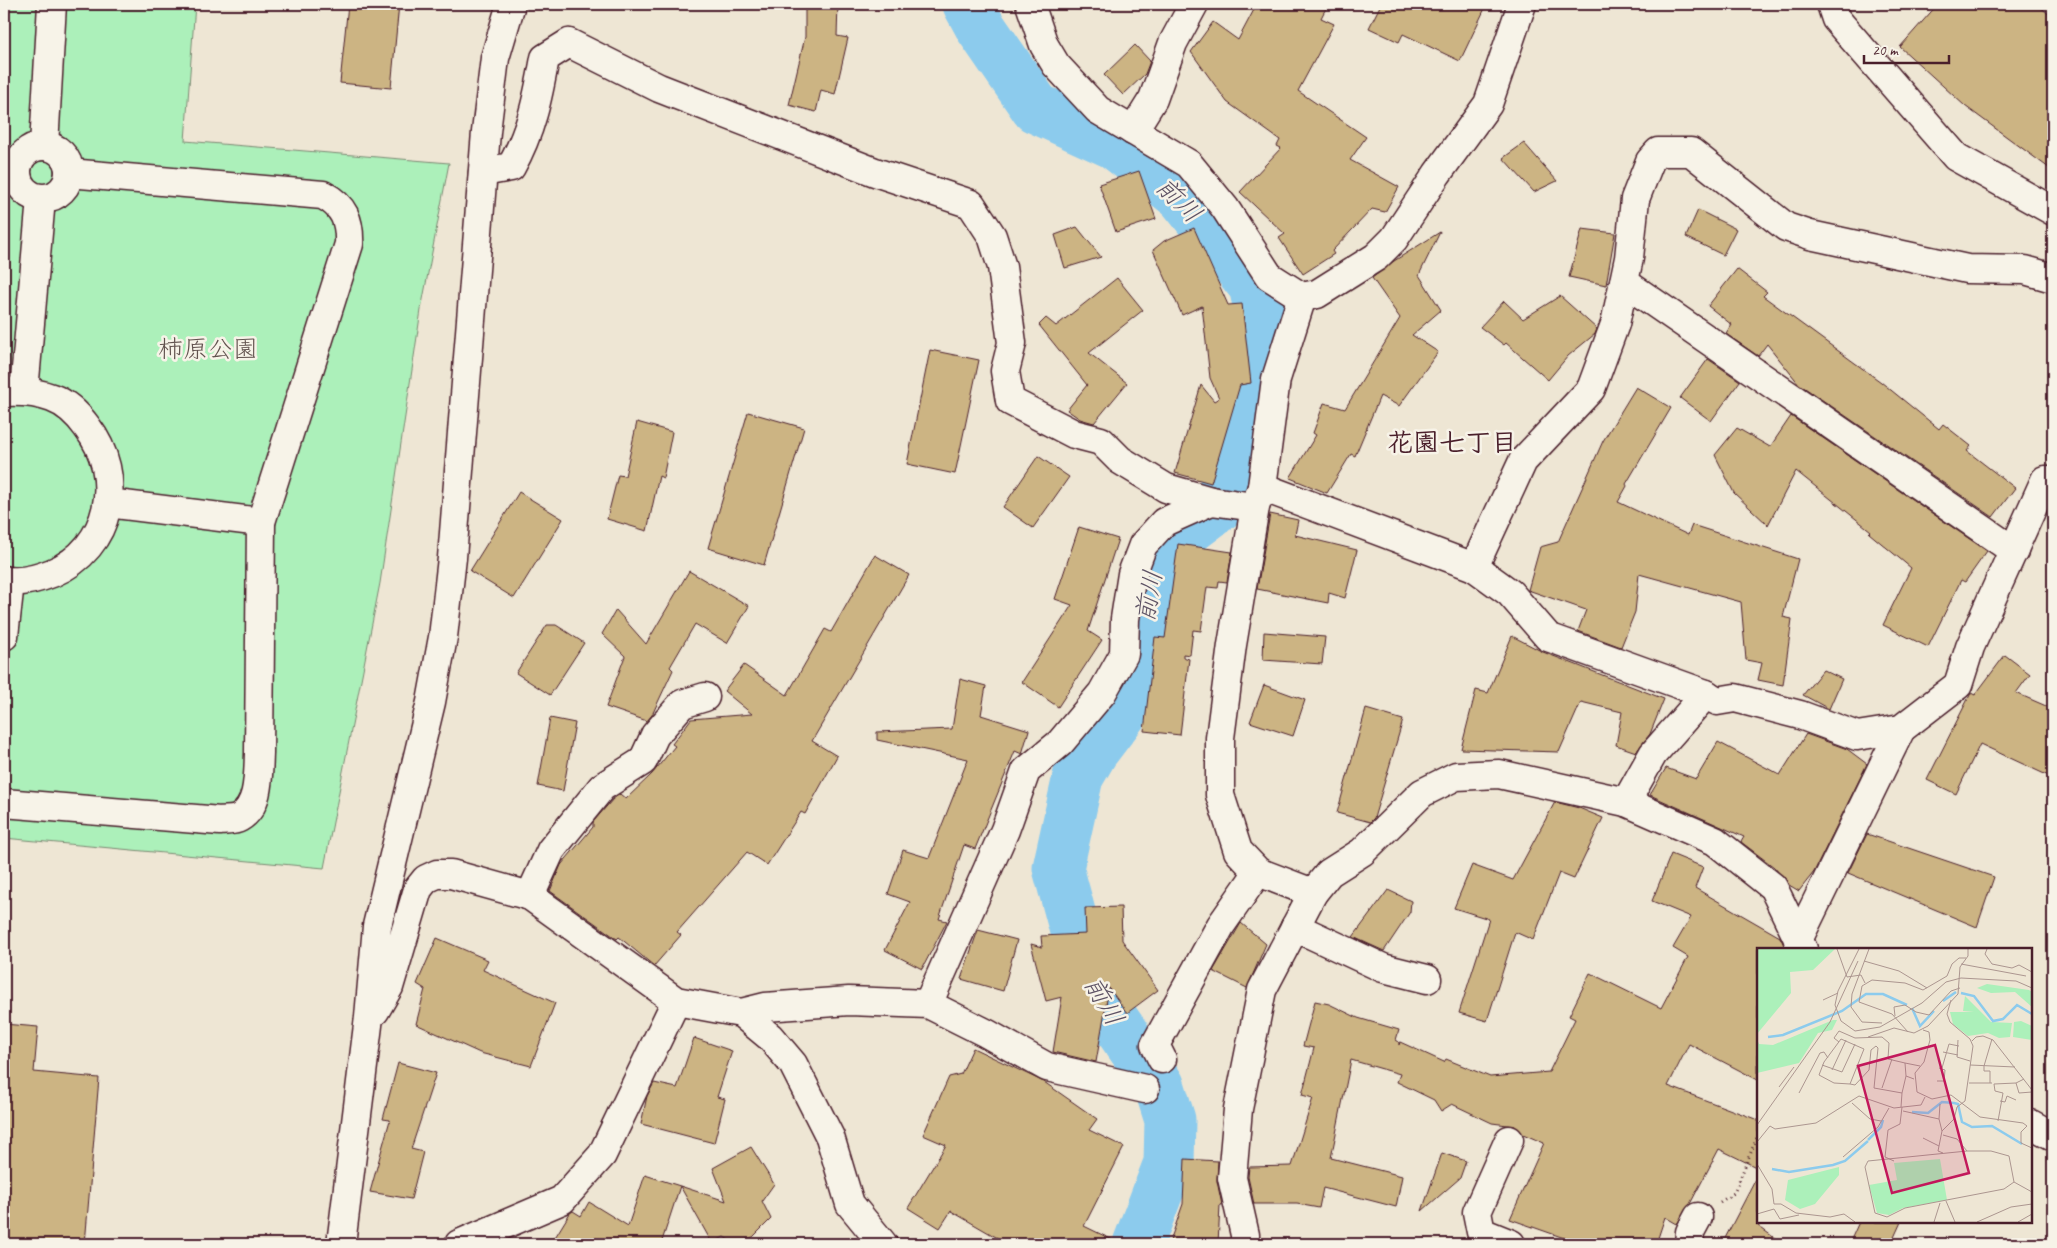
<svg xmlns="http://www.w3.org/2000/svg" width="2057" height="1248" viewBox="0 0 2057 1248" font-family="Caveat,'Klee One',sans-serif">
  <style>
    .green { fill: #acf0ba; stroke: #7b8872 }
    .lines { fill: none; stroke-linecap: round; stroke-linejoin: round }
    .river { stroke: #8ccbed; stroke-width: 51 }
    .building { fill: #ccb483; stroke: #4a1f2b }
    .minor-casing { stroke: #4a1f2b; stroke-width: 31 }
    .path { stroke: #4a1f2b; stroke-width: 3; stroke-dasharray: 1 4; stroke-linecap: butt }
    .minor { stroke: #f7f3e8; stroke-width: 28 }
    .labels { text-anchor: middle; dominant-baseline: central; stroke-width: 5; stroke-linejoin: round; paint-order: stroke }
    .park-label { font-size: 25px; fill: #62534f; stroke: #f7f3e8 }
    .water-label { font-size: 26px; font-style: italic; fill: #5e5365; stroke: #f7f3e8 }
    .neighbourhood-label { font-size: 26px; font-weight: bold; fill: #4a1f2b; stroke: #f7f3e8 }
    .inset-river { fill: none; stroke: #8ccbed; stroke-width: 2.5 }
    .inset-road { fill: none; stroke: #ac9690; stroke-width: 1 }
    .view { fill: #c2185b; fill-opacity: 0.15; stroke: #c2185b; stroke-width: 2.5 }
    .inset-edge { fill: none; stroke: #4a1f2b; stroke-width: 2.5 }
  </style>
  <rect width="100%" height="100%" fill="#eee6d4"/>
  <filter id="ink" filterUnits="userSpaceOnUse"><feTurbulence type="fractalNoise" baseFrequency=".02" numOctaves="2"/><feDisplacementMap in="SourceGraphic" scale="10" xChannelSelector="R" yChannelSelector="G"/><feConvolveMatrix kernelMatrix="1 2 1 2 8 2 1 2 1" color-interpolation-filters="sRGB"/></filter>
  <g filter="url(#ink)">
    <!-- green -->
    <polygon class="green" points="4,4 195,4 185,141 449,163 421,310 380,583 324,868 4,838"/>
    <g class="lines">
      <!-- river -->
      <polyline class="river" points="968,4 981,28 1036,108 1115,144 1182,196 1254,286 1268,351 1218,507 1157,553 1131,701 1093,751 1078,777 1058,868 1090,986 1159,1085 1170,1120 1169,1163 1138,1244"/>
    </g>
    <!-- building -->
    <g class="building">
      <polygon points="348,4 399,4 391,88 340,83"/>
      <polygon points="805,4 838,4 837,36 848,38 835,94 821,90 816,112 789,105 805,37"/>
      <polygon points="1257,4 1328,4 1321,18 1334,24 1298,91 1366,137 1350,160 1399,187 1385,212 1372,209 1332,251 1334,254 1303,274 1279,238 1285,234 1240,192 1281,148 1277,146 1280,140 1227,102 1191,52 1213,22 1238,40"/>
      <polygon points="1381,4 1487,4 1460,61 1403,34 1399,42 1369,28"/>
      <polygon points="1938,4 2037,4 2053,18 2053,171 1965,106 1900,47"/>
      <polygon points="1135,45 1150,61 1145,74 1123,95 1104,75"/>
      <polygon points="1524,143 1557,181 1534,192 1503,158"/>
      <polygon points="1139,171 1156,219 1116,232 1099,184"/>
      <polygon points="1698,210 1736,229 1723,255 1686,237"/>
      <polygon points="1077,227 1101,257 1065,268 1055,235"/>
      <polygon points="1194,228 1228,305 1242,304 1251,383 1240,385 1211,483 1175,473 1201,385 1214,401 1219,398 1210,378 1202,306 1182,315 1153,250 1164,241"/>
      <polygon points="1582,229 1615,233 1606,285 1569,277"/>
      <polygon points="1440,232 1419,275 1441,310 1412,335 1438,352 1399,406 1380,396 1355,456 1351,454 1327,493 1290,478 1316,435 1313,433 1324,403 1345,409 1400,318 1372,278 1394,261"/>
      <polygon points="1737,269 1767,292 1763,296 1881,382 1939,429 1943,424 1971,446 1967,451 2015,488 1993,517 1799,384 1767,344 1758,356 1726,334 1732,325 1708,306"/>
      <polygon points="1117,278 1143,310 1089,353 1127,383 1094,423 1080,419 1067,410 1087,385 1039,325 1046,318 1056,326"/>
      <polygon points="1560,296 1597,329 1595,334 1568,356 1548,380 1506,343 1504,345 1480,327 1504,301 1523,319"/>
      <polygon points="930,350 979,360 955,474 907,464"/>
      <polygon points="1708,359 1740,381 1711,421 1680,398"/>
      <polygon points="1636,387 1671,408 1626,484 1627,486 1618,502 1688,535 1692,525 1798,559 1783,617 1792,619 1783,685 1758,680 1762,663 1746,660 1741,602 1639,574 1635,612 1621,647 1578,631 1586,610 1528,590 1540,547 1558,542 1603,441"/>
      <polygon points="748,412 804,428 764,565 708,548"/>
      <polygon points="1791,416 1987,551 1965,582 1961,580 1928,647 1883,625 1911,568 1869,533 1871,531 1796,471 1768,525 1734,493 1715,455 1737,428 1770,447"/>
      <polygon points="637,422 672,432 663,478 659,476 647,531 607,519 618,475 625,476"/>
      <polygon points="1038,456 1069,477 1033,528 1003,507"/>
      <polygon points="519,492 563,519 514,598 470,571"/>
      <polygon points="1270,514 1298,520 1295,535 1357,550 1345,598 1329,593 1328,603 1257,589"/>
      <polygon points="1079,527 1118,539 1088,631 1102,640 1058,707 1022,682 1072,605 1055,599"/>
      <polygon points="1178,544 1232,552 1227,582 1219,581 1218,588 1207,587 1201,631 1193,630 1190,655 1183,654 1183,657 1189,659 1180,735 1144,731 1155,637 1165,638"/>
      <polygon points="875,555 909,575 812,741 837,756 805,814 801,812 767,865 747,852 677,932 681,935 654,966 619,937 617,939 550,891 561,865 593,827 593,822 613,799 620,794 626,799 652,774 675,746 672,744 691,719 752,714 724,691 744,665 787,695 825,629 831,632"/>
      <polygon points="689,571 749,606 727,643 695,624 670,667 673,670 652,715 647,721 606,707 625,656 602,634 616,610 646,644"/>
      <polygon points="547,625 556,625 584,643 550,695 516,673"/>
      <polygon points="1264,632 1325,637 1322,664 1263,660"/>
      <polygon points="1512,636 1543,652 1664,699 1650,734 1636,752 1616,745 1622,712 1581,702 1559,752 1461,749 1476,690 1488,693"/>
      <polygon points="2005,655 2030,674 2016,693 2053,709 2053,778 1980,744 1956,794 1927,780 1971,693 1975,695"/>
      <polygon points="1823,670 1842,679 1829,709 1803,695"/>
      <polygon points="960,679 986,686 981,715 1029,730 1022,754 1015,751 975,849 964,845 939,919 947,921 922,969 885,950 910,902 888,894 903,850 929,858 968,759 877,740 877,732 952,729"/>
      <polygon points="1264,685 1305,700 1293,736 1250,722"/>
      <polygon points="1366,709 1403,720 1374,818 1370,822 1337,813"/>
      <polygon points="550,718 575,723 563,791 538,786"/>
      <polygon points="1806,734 1847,749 1867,764 1814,872 1799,891 1789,885 1774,867 1741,842 1744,837 1650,795 1666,768 1696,779 1718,742 1780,775"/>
      <polygon points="1555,802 1579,808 1603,818 1574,879 1559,873 1533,940 1515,932 1487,1021 1459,1013 1489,919 1454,908 1472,865 1513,880"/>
      <polygon points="1867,834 1994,877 1977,927 1848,873"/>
      <polygon points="1671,854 1703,867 1695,888 1780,937 1786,949 1758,949 1758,1080 1689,1044 1668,1086 1758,1120 1758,1168 1719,1149 1690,1204 1677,1224 1665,1217 1656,1244 1565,1244 1567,1239 1510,1219 1544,1143 1523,1134 1515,1126 1492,1123 1452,1104 1441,1111 1434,1100 1397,1082 1400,1074 1351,1060 1331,1158 1402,1176 1396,1207 1323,1188 1319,1208 1297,1204 1254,1204 1248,1177 1249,1167 1292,1166 1313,1098 1302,1095 1314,1048 1303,1046 1315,1001 1329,1004 1358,1018 1399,1030 1396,1040 1399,1042 1399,1045 1400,1042 1444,1062 1446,1059 1490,1077 1549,1072 1575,1019 1569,1016 1590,973 1661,1008 1688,957 1673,948 1691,917 1652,901"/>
      <polygon points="1388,890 1411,901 1410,912 1384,951 1353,937"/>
      <polygon points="1121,907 1122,940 1158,990 1127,1013 1109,988 1096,1062 1053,1052 1062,997 1046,1001 1031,944 1042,947 1041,936 1086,934 1085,908"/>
      <polygon points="1241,923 1266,944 1247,988 1213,971"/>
      <polygon points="978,930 1017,940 1003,991 961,979"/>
      <polygon points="437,938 488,960 483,970 555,1003 531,1066 480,1053 416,1024 425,989 417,984"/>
      <polygon points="4,1024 38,1027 34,1072 99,1078 85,1244 4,1244"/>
      <polygon points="694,1038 732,1051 717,1097 725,1099 714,1143 641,1124 647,1096 654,1083 677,1088"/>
      <polygon points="973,1048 1044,1082 1097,1119 1089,1130 1124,1147 1084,1226 1121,1244 1008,1244 951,1211 940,1228 908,1208 946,1145 923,1135 949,1077 961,1074"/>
      <polygon points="398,1063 436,1073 411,1149 423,1152 411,1199 370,1192 390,1120 383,1119"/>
      <polygon points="751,1147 774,1184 762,1201 771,1219 753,1237 735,1244 724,1237 712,1243 680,1186 726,1201 713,1168"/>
      <polygon points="1442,1153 1466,1161 1460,1178 1422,1211"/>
      <polygon points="1185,1159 1218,1161 1217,1181 1222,1205 1220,1205 1218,1244 1169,1244 1183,1204"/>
      <polygon points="645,1175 680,1186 661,1244 551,1244 570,1213 573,1211 581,1216 589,1202 628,1226"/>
      <polygon points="1758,1175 1758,1226 1783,1244 1722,1244"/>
      <polygon points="1859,1222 1901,1222 1891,1244 1849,1244"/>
    </g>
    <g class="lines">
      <defs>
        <g id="minor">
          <polyline points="1030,4 1044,45 1056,65 1098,110 1189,164 1225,208 1269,276 1302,297 1317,294 1376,257 1394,239 1437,174 1488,104 1522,4"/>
          <polyline points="1831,4 1836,19 1956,157 2053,211"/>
          <polyline points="1133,131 1153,99 1173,43 1194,4"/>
          <circle cx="43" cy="172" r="26"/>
          <polyline points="44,146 52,4"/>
          <path d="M 483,172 L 511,167 C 531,132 538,97 545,58 L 569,43 L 659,88 L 875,172 L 971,204 L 992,236 L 1002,267 L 1012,343 L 1005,371 L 1010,401 L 1074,434 L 1101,441 L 1120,460 L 1166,488 L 1211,501 L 1255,507"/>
          <polyline points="1624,282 2014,551"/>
          <polyline points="1302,297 1276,379 1262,487 1255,507 1232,645 1220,738 1220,795 1238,851 1258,872 1313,893"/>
          <polyline points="24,391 41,199"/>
          <path d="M 4,392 C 21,391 36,392 52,398 C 66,403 79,416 87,427 C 125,476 112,548 52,573 C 37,579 20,584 4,580"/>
          <polyline points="1262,487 1474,567 1523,461 1591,389 1615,324 1629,258 1635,199 1650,161 1658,152 1691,152 1786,227 1810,235 1967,269 2025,270 2053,278"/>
          <polyline points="108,503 261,522"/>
          <polyline points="1474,567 1510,593 1548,637 1706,694"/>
          <polyline points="4,636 10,582"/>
          <polyline points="1626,802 1653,754 1706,694 1717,701 1735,698 1800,715 1857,736 1901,729 1958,685 1970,647 2045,480 2053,480"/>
          <path d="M 4,803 L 220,821 C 225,820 234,821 239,818 C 260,806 258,774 259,753 L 261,522 L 349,244 C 350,221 344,206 323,195 L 69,173"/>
          <polyline points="530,896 551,850 602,787 643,761 655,735 682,704 705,697"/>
          <polyline points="1295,927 1383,968 1427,979"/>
          <polyline points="1798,940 1901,729"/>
          <polyline points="928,1004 1005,830 1026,771 1060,743 1102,693 1124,654 1125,619 1132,574 1143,545 1164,522 1211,501"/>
          <polyline points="375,1011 389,987 418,889 426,879 437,874 451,874 530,896 676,1001 741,1013 770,1037 793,1064 830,1137 850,1204 883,1244"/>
          <polyline points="741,1013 765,1007 849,1001 928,1004 986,1033 1047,1067 1145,1089"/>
          <polyline points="1162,1059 1155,1045 1221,925 1258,872"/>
          <polyline points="2031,1124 2053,1136"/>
          <polyline points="1509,1140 1477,1212 1481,1232 1511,1244"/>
          <polyline points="341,1244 369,1017 377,926 431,702 443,637 452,558 486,132 495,58 511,4"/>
          <polyline points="459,1244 562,1200 602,1155 676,1001"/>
          <polyline points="1245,1244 1245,1235 1232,1178 1238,1109 1262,990 1313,893 1329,873 1362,852 1422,793 1456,776 1499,774 1626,802 1715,841 1773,887 1803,949"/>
          <polyline points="1689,1244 1690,1232 1698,1217"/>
        </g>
      </defs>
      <!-- minor casing -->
      <use href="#minor" class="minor-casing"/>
      <!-- path -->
      <polyline class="path" points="1720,1202 1734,1193 1758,1135"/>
      <!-- minor -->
      <use href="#minor" class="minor"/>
    </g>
  </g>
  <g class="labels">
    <!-- park labels -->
    <g class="park-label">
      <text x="208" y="349">柿原公園</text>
    </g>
    <!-- water labels -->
    <g class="water-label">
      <text transform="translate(1179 200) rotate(45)">前川</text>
      <text transform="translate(1149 596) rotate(-80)">前川</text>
      <text transform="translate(1104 1001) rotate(60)">前川</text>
    </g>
    <!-- neighbourhood labels -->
    <g class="neighbourhood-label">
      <text x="1452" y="442">花園七丁目</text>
    </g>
  </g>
  <!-- overview -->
  <g transform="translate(1757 948)">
    <rect width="275" height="275" fill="#eee6d4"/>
    <path d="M 0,1 L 78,1 L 56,22 L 33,24 L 34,45 L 0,86 ZM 230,36 L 272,42 L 275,44 L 275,59 L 258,44 L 234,45 L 220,40 ZM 208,48 L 234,74 L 255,75 L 253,89 L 242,90 L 231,85 L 211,88 L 196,76 L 193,64 L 217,64 L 206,63 ZM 76,72 L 80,72 L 75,82 L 61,85 L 42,115 L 0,125 L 0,91 L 2,96 L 16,97 ZM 264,73 L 275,78 L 275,92 L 256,89 L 257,74 ZM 183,211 L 190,252 L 146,260 L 132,267 L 120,265 L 112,237 L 140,232 L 137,215 ZM 82,219 L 82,227 L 58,256 L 43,261 L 28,252 L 31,232 Z" fill="#acf0ba"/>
    <path class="inset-river" d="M 204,45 L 217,48 L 236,73 L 246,71 L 260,57 L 275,66M 186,53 L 199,44M 155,60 L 163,78 L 177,63M 11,89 L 26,87 L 85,63 L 109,46 L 126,46 L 150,57M 155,164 L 171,165 L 185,154 L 197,155 L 201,156 L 205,174 L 215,179 L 235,178 L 265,196M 111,192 L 124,179 L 126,172M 15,221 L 32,224 L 76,217 L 88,213 L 111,193"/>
    <path class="inset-road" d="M 80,1 L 90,29 L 104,27 L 108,35M 102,1 L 81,43 L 78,57 L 84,73 L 98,83 L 123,79 L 165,55 L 189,34 L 204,30M 112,1 L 95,46 L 94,59 L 105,74 L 125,75M 230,1 L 228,6 L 235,16 L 255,20 L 262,17 L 275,24M 107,13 L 142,23 L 170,40M 204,16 L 269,28M 204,30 L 259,33 L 275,40M 66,52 L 81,45M 138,68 L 137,59 L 148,57 L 159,64 L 172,67 L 194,43 L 203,40M 166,82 L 172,84 L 173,92 L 167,114 L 158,125 L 160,144 L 175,151 L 194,147 L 223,169 L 266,175 L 270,178 L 264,184 L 264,195 L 275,200M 151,84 L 135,66 L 102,54 L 105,38 L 115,32 L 148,35 L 166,42 L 190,28 L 195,16 L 202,10 L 209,10M 111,89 L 137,80 L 157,85 L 171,78 L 201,46 L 203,19 L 211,8 L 211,1M 201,92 L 200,109 L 213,113M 215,93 L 219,89 L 226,88 L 236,92 L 275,142M 82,94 L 77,90 L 82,83 L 98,90 L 125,89 L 132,95 L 131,111 L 148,115 L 149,128 L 157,131M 186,104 L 201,107M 148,115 L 163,118M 65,117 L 85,124 L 98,96M 213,117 L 258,119M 185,120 L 192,96 L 202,98M 75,122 L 89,92M 180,133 L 187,133 L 188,122 L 182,120M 212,135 L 235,135M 233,135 L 233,123 L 227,123 L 227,118 L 235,91M 259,135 L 262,145 L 275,144M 93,136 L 107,101 L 84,91 L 67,114 L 62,127 L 77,135 L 93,136 L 98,137 L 112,122 L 114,102 L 119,98 L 121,100 L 117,140 L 145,145 L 144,159M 22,139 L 37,119M 125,140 L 135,111M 42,145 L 63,105 L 67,104 L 71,110M 145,145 L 149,128M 243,153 L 248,154 L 250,148 L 259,152M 95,155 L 113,171 L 124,173M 183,156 L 182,171 L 185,183M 146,163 L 182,171M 241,173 L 246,145 L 238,143 L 237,136 L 259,135 L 267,131M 0,177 L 73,74 L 101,13M 186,187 L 200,191 L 210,203M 166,190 L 182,198M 0,194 L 13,178 L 18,181 L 59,175 L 102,148 L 137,160 L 164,157 L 168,149M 210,203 L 234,203 L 252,208 L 257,234 L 247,241 L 148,260 L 130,269 L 118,265 L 108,219 L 111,213 ZM 186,205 L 181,203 L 185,183 L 197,171 L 200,159 L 208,153 L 216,98 L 213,91 L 193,74 L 190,66 L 194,52M 86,209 L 121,179 L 132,160M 137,213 L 128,209 L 131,182 L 143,176 L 145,159M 0,216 L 15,241 L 17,256 L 24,256 L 39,265 L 73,269 L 87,266 L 98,274M 257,234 L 275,244M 189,253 L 198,274M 0,266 L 17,261 L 23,271 L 42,267M 177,274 L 183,255M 220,274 L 254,259 L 275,256M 261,274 L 275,266"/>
    <path class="view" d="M 178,97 L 212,225 L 135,245 L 101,118 Z"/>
    <rect width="275" height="275" class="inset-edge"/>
  </g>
  <!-- margin -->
  <rect width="2057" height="1248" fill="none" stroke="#f7f3e8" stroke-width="20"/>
  <rect x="10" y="10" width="2037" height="1228" fill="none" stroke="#4a1f2b" stroke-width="2" filter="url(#ink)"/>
  <!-- scale -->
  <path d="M1864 55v8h85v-8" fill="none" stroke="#4a1f2b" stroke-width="2.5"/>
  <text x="1872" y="55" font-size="15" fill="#4a1f2b" stroke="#f7f3e8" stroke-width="4" paint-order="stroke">20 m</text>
</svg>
